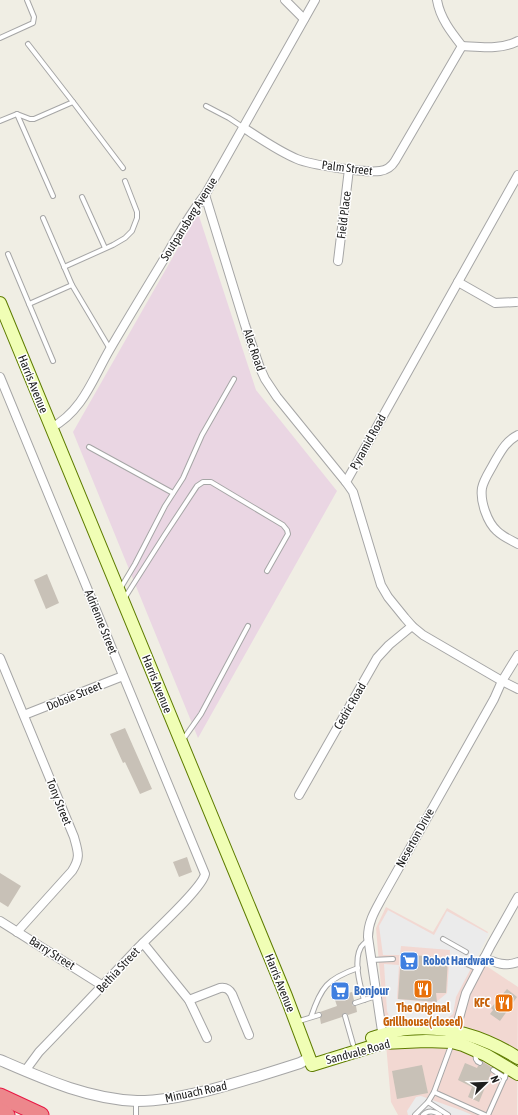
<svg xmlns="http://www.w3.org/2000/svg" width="518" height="1115" viewBox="0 0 518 1115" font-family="'Asap Condensed',sans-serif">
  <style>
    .commercial { fill: #f2d8d2 }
    .industrial { fill: #ead6e3 }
    .parking { fill: #ebebeb }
    .building { fill: #c8c1b7 }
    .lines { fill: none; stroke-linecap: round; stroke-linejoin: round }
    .service-casing { stroke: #a6a6a6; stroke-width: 6 }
    .minor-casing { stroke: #a6a6a6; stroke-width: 10 }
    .tertiary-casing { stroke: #a6a6a6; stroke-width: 12 }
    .secondary-casing { stroke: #5e7c00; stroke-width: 14 }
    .motorway-casing { stroke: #e71944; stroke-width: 17 }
    .service { stroke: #fff; stroke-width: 4 }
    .minor { stroke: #fff; stroke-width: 8 }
    .tertiary { stroke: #fff; stroke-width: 10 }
    .secondary { stroke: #f0feb5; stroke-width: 12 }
    .motorway { stroke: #ed878c; stroke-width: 15 }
    .labels { text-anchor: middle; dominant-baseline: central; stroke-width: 3; stroke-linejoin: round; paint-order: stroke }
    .street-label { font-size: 12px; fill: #1f1f1f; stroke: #fff }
    .shop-label { font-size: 12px; font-weight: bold; fill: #366cbe; stroke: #fff; text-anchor: start }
    .food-label { font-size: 12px; font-weight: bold; fill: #c56008; stroke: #fff; text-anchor: end }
  </style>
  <rect width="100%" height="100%" fill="#f0eee4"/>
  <!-- commercial -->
  <polygon class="commercial" points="386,907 433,932 447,908 488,932 473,957 518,987 517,1115 398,1115 391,1102 376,928"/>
  <!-- industrial -->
  <polygon class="industrial" points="198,213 256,390 337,491 198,738 73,432"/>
  <!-- parking -->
  <g class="parking">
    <polygon points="388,910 434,935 447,911 489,934 456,997 453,1014 441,1023 392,1023 387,1011 384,964 399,965 397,999 435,1003 447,993 450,950 401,946 400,955 383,955 379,926"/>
    <polygon points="421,1096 463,1111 472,1115 408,1115 407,1111 416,1097"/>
  </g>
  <!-- building -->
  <g class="building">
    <polygon points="47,574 59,603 46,609 34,580"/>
    <polygon points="125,728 152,789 140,794 125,762 123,763 110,734"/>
    <polygon points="187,857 192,872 179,877 173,862"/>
    <polygon points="0,873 21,886 8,907 0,902"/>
    <polygon points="401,954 448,958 446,993 436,993 437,1002 398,999"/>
    <polygon points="507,989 517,997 500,1021 490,1014 493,1010 491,1008"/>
    <polygon points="352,992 354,1000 352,1004 353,1006 356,1006 357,1012 348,1015 346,1013 344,1013 342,1017 321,1024 320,1018 322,1014 320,1012 337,1006 334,997"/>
    <polygon points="483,1062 491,1067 490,1070 491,1073 479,1102 468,1097 472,1087 458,1080 465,1063 477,1068 478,1066 482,1066"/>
    <polygon points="422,1065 428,1093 397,1099 392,1071"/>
  </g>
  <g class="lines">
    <defs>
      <g id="service">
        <polyline points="0,38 33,23 34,17 27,0"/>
        <polyline points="73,102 123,168"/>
        <polyline points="206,106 229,118 244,128"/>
        <polyline points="17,114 53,196"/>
        <polyline points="0,121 17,114 30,119 34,119 73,102 28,44"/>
        <polyline points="82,197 105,248"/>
        <polyline points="43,218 72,285 110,349"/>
        <polyline points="8,254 53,361"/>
        <polyline points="64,267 113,245 125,238 132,231 137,218 137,212 125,181"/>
        <polyline points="29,304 72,285"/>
        <polyline points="89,447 173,493"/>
        <polyline points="120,589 135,564 165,506 183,478 202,435 234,379"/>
        <polyline points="124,599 164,536 197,486 203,482 211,482 283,525 287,530 288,534 267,571"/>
        <polyline points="182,741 201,714 248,626"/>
        <polyline points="443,939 466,952"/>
        <polyline points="371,960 393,959"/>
        <polyline points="460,961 478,969"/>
        <path d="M 364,1000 C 360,985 353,961 361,947 C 363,944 366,942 368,940"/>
        <polyline points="355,1003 376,996"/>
        <polyline points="345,1016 353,1044"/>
        <path d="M 311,1017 C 321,987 327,979 358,968"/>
        <polyline points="296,1022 319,1015"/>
        <path d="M 476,1052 C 475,1056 475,1061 480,1063"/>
        <polyline points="493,1070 505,1078"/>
        <polyline points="434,1092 485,1115"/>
        <polyline points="428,1102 448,1115"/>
        <polyline points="136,1115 136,1101"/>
        <polyline points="415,1115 428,1102 434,1092 452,1043"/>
        <path d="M 423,1115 C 428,1110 435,1111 440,1115"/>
        <polyline points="488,1115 508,1070"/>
      </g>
      <g id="minor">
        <polyline points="285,0 304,19"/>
        <path d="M 437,0 C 440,18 451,32 462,46"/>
        <path d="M 462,46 C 481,47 501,50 518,41"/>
        <path d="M 244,128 C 261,139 278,151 297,159 C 311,165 365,173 380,171 C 387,170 392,166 395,161 L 462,46"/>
        <polyline points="518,175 346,482 353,492 381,585 388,597 405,618 412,626 423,635 502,681 518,689"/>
        <polyline points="205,195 245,325 260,368 265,379 277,397 346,482"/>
        <polyline points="338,261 349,169"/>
        <polyline points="458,282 495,303 516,302"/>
        <path d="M 0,377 L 205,874 C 202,889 151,934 138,948 C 105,983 72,1018 39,1052 L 25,1071"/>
        <path d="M 51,428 C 83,411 93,378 110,349 C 127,320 144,292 161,264 C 175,241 188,216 205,195 L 315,0"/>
        <path d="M 518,435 C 506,441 501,451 494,463 C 490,471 484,479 482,488 C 480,501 487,522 497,531 C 503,537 511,540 518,544"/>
        <path d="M 0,658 L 74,837 C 78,852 81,857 72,871 L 17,932"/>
        <polyline points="24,715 123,676"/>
        <polyline points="299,795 377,658 389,645 412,626"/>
        <polyline points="0,921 103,986"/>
        <polyline points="143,943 189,1000 207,1038"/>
        <path d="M 484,958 C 496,963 506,967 518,962"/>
        <path d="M 189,1000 L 220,988 C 226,987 229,989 232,994 L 249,1035"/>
        <polyline points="454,1036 466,993 491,945 518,897"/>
        <path d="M 383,1038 L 368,937 C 368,921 376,909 383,896 L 494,699 L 502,681 L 518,655"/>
      </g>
      <path id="tertiary" d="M 0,1060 C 44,1079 88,1099 137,1101 C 161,1101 183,1096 206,1091 C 237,1083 269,1073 300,1063 L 309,1058"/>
      <g id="secondary">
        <polyline points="0,303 286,996 312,1065 383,1043 426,1041 452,1042 463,1045 486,1055 518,1074"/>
        <path d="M 372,1038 C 383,1035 395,1030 407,1029 C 447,1025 485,1037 518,1058"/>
      </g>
      <g id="motorway">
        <polyline points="0,1096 41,1115"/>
        <polyline points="0,1111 7,1115"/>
      </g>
    </defs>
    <!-- service casing -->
    <use href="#service" class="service-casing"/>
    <!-- minor casing -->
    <use href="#minor" class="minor-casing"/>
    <!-- tertiary casing -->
    <use href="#tertiary" class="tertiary-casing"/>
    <!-- secondary casing -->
    <use href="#secondary" class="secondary-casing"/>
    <!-- motorway casing -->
    <use href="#motorway" class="motorway-casing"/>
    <!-- service -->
    <use href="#service" class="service"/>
    <!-- minor -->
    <use href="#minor" class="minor"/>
    <!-- tertiary -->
    <use href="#tertiary" class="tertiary"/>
    <!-- secondary -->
    <use href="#secondary" class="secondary"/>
    <!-- motorway -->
    <use href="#motorway" class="motorway"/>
  </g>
  <!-- icons -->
  <defs>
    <symbol id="supermarket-square" viewBox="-11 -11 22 22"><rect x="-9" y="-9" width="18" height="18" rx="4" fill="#3f7fe0" stroke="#fff"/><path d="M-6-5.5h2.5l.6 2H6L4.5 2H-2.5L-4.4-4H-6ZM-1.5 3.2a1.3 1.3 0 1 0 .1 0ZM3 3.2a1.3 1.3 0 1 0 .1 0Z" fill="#fff"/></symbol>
    <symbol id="restaurant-square" viewBox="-11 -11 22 22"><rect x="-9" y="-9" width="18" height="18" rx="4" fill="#e8710a" stroke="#fff"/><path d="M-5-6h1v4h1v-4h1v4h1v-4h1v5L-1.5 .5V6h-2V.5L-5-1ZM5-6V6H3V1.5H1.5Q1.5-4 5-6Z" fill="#fff"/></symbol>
  </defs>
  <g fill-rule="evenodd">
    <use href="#supermarket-square" x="398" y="950" width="22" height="22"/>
    <use href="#restaurant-square" x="412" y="978" width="22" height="22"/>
    <use href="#supermarket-square" x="329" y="980" width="22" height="22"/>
    <use href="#restaurant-square" x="493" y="992" width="22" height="22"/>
  </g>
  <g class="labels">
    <!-- street labels -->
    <g class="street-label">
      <text transform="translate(347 168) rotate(7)">Palm Street</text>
      <text transform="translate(344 215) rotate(-83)">Field Place</text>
      <text transform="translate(189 219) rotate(-58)">Soutpansberg Avenue</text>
      <text transform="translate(254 350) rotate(71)">Alec Road</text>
      <text transform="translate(33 384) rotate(68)">Harris Avenue</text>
      <text transform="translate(368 442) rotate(-61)">Pyramid Road</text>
      <text transform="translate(101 622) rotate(68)">Adrienne Street</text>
      <text transform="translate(157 684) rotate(68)">Harris Avenue</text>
      <text transform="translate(74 696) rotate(-22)">Dobsie Street</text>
      <text transform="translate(350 706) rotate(-60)">Cedric Road</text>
      <text transform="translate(59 802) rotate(68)">Tony Street</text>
      <text transform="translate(415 838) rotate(-61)">Neserton Drive</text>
      <text transform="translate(52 953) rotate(32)">Barry Street</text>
      <text transform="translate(118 970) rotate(-47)">Bethia Street</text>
      <text transform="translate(280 983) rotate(68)">Harris Avenue</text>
      <text transform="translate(358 1052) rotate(-15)">Sandvale Road</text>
      <text transform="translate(196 1092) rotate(-12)">Minuach Road</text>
    </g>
    <!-- shop labels -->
    <g class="shop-label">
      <text x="423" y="961">Robot Hardware</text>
      <text x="354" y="991">Bonjour</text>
    </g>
    <!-- food labels -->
    <g class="food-label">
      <text x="490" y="1003">KFC</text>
      <text x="423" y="1008" text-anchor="middle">The Original<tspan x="423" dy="14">Grillhouse(closed)</tspan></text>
    </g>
  </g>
  <!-- north arrow -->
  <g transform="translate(486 1083) rotate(67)" stroke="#ffffff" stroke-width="3" paint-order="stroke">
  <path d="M0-3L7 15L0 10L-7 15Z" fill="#1f1f1f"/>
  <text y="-6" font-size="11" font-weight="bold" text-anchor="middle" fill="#1f1f1f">N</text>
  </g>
</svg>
